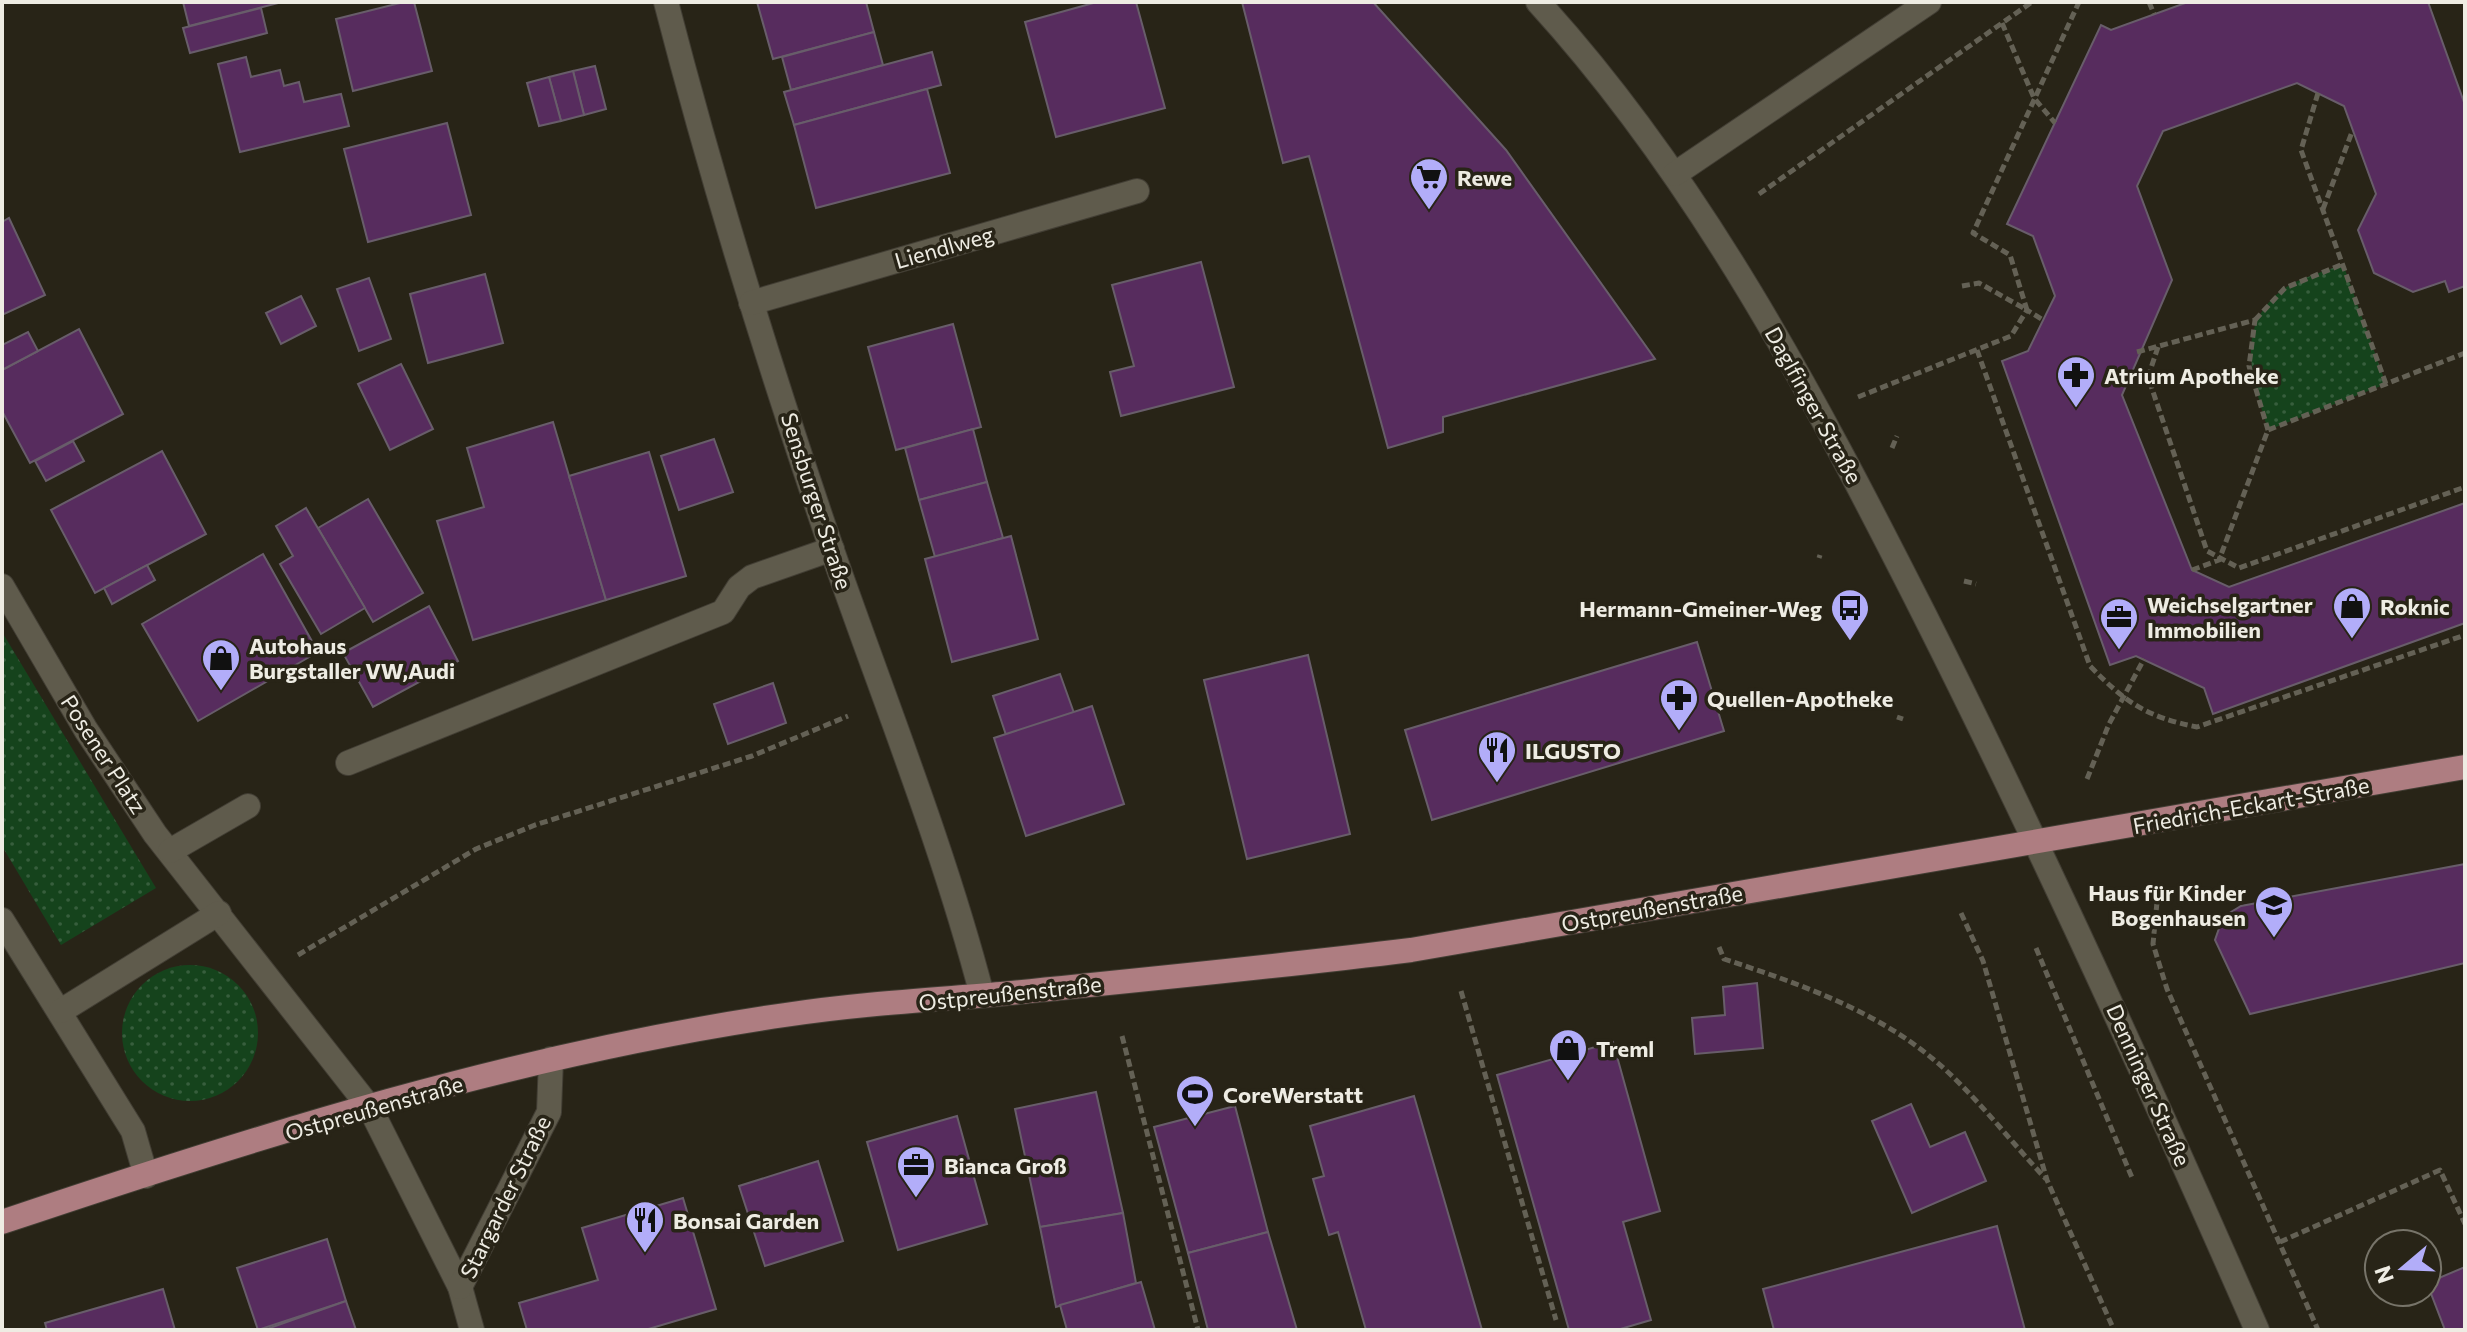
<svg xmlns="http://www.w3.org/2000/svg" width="2467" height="1332" viewBox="0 0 2467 1332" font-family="Commissioner,sans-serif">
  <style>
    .park { fill: url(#park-dots) }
    .building { fill: #572c5e; stroke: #685d6a; stroke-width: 2 }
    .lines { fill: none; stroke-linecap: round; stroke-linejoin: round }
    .minor-casing { stroke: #423e34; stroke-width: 26 }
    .major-casing { stroke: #423e34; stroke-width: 26 }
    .path { stroke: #646155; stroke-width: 5; stroke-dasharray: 8 4; stroke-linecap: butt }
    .minor { stroke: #5f5b4c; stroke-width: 24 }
    .major { stroke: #ae7d81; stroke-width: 24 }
    .labels { text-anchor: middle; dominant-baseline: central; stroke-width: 7; stroke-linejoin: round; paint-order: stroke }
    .poi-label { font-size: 22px; font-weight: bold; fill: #eeece3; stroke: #282417; text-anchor: start }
    .street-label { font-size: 22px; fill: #eeece3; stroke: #282417 }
  </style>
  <defs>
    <pattern id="park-dots" width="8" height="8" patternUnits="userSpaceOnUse" patternTransform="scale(2)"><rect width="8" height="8" fill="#15431c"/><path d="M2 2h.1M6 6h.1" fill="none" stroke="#375e3d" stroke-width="1.8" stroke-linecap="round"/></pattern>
  </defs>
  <rect width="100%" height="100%" fill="#282417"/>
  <!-- park -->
  <g class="park">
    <path d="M 2343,264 L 2386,384 L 2268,430 C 2253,379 2232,326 2285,288 C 2301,277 2325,272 2343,264 Z"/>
    <polygon points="2,632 156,888 61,945 2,846"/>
    <circle cx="190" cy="1033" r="68"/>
  </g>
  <!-- building -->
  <g class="building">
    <polygon points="183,2 282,2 189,26"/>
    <polygon points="404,2 414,2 432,71 353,91 336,19"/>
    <polygon points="757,2 866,2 874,32 773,59"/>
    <polygon points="1097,2 1136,2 1165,108 1056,137 1025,22"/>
    <polygon points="1242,2 1373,2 1506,150 1655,359 1443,417 1443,432 1388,448 1309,156 1283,163"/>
    <polygon points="2188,2 2428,2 2465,105 2465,286 2449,292 2445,281 2413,292 2374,273 2358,230 2376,194 2344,106 2297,83 2163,131 2137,186 2172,280 2122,395 2192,570 2229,587 2465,503 2465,623 2213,714 2204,688 2136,656 2110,665 2002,361 2028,351 2055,296 2033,236 2007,224 2101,25 2111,30"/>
    <polygon points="261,8 267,33 190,53 183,28"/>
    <polygon points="874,32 883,65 791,90 782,57"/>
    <polygon points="932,52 941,85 794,125 784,92"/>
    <polygon points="246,57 251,77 280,70 284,86 299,82 304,102 341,94 349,126 240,152 218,64"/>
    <polygon points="595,66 606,109 584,115 573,71"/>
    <polygon points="573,71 584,115 561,121 549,77"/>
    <polygon points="549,77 561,121 539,126 527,83"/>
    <polygon points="927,89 950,173 816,208 794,125"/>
    <polygon points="447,123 471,215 368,242 344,149"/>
    <polygon points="9,218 45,295 2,315 2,222"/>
    <polygon points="1201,262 1234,387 1121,416 1110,372 1134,366 1112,285"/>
    <polygon points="485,274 503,343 428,363 410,294"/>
    <polygon points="369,278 391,339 359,351 337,289"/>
    <polygon points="301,296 316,326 281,344 266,313"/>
    <polygon points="953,324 981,427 896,450 868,347"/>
    <polygon points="79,329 123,414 30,463 2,411 2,370"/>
    <polygon points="28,332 38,351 2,370 2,345"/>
    <polygon points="401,364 433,429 390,450 358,384"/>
    <polygon points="553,422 606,600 473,640 437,521 484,507 467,448"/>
    <polygon points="973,429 987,482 919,500 905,448"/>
    <polygon points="714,439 733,492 679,510 661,456"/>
    <polygon points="73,441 84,461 46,481 35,461"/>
    <polygon points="162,451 206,534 95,593 51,510"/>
    <polygon points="649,452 686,576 606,600 569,476"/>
    <polygon points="987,482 1003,538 935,557 919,500"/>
    <polygon points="368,499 423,593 373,622 318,528"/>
    <polygon points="306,508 365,608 321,634 280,564 293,556 276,526"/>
    <polygon points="1011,536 1038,639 952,662 925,559"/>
    <polygon points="263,554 318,652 198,721 142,624"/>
    <polygon points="147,565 155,580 112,604 104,588"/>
    <polygon points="429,606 458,661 373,707 343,653"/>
    <polygon points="1697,642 1724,731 1432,820 1405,730"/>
    <polygon points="1308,655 1350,834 1247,859 1204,680"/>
    <polygon points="1060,674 1074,713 1006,735 993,696"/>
    <polygon points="773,683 786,723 728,744 714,704"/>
    <polygon points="1092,706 1124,804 1026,836 994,738"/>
    <polygon points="2465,864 2465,963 2250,1014 2215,940 2223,917 2241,906"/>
    <polygon points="1757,983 1763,1048 1695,1054 1692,1018 1725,1015 1723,987"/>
    <polygon points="1613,1042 1660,1211 1623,1222 1651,1320 1617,1330 1569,1330 1497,1075"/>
    <polygon points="1096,1092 1123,1213 1040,1227 1015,1109"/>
    <polygon points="1414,1096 1482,1330 1366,1330 1338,1232 1329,1235 1313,1179 1324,1176 1310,1126"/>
    <polygon points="1911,1104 1930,1147 1965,1132 1986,1181 1912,1213 1872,1121"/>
    <polygon points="1235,1106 1268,1232 1188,1253 1154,1127"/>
    <polygon points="957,1116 987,1224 898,1250 867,1142"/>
    <polygon points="818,1161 843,1241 765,1266 739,1186"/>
    <polygon points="683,1198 716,1309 645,1330 527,1330 519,1303 598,1280 582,1228"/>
    <polygon points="1123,1213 1136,1283 1056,1307 1040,1227"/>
    <polygon points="1997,1226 2025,1330 1774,1330 1763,1289"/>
    <polygon points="1268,1232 1297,1330 1208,1330 1188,1253"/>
    <polygon points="327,1239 346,1301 258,1330 237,1268"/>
    <polygon points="2465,1267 2465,1330 2445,1330 2427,1283"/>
    <polygon points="1141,1282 1155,1330 1067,1330 1060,1305"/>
    <polygon points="163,1289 175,1330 47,1330 45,1323"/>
    <polygon points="346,1301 356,1330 264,1330"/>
  </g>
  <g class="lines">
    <defs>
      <g id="minor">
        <path d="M 666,2 C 714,188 771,372 833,553 C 884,700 943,845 982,995"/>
        <path d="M 1538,2 C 1701,181 1814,397 1923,612 C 2042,848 2151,1088 2257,1330"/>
        <polyline points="1675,174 1929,2"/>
        <polyline points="751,303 1137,191"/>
        <polyline points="2,586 86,730 155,834 370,1108 460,1287 472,1330"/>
        <polyline points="348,763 723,612 739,587 752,577 832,549"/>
        <polyline points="170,851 248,806"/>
        <polyline points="2,920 133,1131 146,1176"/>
        <polyline points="61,1011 219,913"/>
        <polyline points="460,1287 549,1112 551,1059"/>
      </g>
      <path id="major" d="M 2,1222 C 257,1136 518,1054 785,1015 C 856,1004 929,1000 1001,994 C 1138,980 1275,967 1411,950 L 2465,767"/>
    </defs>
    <!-- minor casing -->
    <use href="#minor" class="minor-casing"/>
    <!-- major casing -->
    <use href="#major" class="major-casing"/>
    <!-- path -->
    <g class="path">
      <polyline points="2149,2 2154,14"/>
      <polyline points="2002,23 2034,98 2055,123"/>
      <polyline points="2318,93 2301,150 2386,384"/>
      <polyline points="1759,194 2032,2"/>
      <polyline points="2323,209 2352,132"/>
      <polyline points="1962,286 1979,283 2027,310 2010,255 1973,233 2079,2"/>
      <polyline points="2255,320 2285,288 2343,264"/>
      <polyline points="2158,347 2148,377 2207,551 2239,568 2465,487"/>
      <path d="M 1977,350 L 2090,666 C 2126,703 2147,717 2197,727 L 2465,635"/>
      <polyline points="2137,352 2255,320 2249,366 2268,430"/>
      <polyline points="1858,397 2011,336 2027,310 2043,320"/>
      <polyline points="1892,448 1897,436"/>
      <polyline points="1819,558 1820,555"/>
      <polyline points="2192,570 2219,560 2268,430 2465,353"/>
      <polyline points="1964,581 1976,584"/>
      <polyline points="1897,717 1903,719"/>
      <polyline points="2087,779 2109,724 2144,659"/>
      <polyline points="2157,902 2153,944 2167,989 2318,1330"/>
      <polyline points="1961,913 1983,961 2047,1180 2114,1330"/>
      <path d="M 1719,947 L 1724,959 C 1797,983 1873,1009 1933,1059 C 1970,1089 2012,1143 2046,1179"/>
      <polyline points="2036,948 2133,1180"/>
      <polyline points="298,955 476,849 535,825 752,756 848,716"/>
      <polyline points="1461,991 1556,1320"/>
      <polyline points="1122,1036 1198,1330"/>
      <polyline points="2280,1242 2440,1170 2465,1224"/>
    </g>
    <!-- minor -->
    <use href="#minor" class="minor"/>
    <!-- major -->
    <use href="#major" class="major"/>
  </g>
  <!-- icons -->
  <defs>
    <symbol id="supermarket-pin" viewBox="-11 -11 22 30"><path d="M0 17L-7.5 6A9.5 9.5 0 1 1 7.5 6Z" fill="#b2adf9" stroke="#282417"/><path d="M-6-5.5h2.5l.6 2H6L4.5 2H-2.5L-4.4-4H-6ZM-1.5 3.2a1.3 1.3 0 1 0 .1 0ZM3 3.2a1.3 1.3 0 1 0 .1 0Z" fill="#111"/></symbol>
    <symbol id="pharmacy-pin" viewBox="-11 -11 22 30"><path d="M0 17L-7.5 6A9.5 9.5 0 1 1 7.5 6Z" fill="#b2adf9" stroke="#282417"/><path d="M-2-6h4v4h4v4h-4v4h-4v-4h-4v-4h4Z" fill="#111"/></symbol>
    <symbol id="shop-pin" viewBox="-11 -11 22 30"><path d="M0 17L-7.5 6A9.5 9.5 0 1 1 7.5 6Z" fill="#b2adf9" stroke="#282417"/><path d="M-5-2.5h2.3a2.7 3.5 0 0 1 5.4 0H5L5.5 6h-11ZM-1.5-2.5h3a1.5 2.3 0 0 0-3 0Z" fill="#111"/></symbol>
    <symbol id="bus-pin" viewBox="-11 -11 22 30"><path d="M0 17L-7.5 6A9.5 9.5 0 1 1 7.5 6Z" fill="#b2adf9" stroke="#282417"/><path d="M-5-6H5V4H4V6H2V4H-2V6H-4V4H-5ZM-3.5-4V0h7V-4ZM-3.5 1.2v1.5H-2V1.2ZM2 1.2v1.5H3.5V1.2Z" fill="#111"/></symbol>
    <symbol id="office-pin" viewBox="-11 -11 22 30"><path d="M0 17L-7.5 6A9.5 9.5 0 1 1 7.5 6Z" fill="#b2adf9" stroke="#282417"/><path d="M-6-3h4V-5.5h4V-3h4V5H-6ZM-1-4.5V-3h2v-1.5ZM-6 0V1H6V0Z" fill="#111"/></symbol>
    <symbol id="restaurant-pin" viewBox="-11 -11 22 30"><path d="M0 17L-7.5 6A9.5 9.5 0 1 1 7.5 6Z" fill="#b2adf9" stroke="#282417"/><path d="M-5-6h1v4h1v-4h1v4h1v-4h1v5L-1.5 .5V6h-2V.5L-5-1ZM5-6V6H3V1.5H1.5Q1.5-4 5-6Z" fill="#111"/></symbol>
    <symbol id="school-pin" viewBox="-11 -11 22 30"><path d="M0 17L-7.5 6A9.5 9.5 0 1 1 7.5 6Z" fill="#b2adf9" stroke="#282417"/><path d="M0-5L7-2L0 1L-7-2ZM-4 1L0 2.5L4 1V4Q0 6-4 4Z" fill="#111"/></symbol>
    <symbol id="stadium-pin" viewBox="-11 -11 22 30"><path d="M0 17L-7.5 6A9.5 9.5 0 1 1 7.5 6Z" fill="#b2adf9" stroke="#282417"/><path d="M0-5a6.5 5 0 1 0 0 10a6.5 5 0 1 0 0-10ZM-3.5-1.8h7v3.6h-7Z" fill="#111"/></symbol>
  </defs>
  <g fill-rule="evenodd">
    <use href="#supermarket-pin" x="1407" y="155" width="44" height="60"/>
    <use href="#pharmacy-pin" x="2054" y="353" width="44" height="60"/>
    <use href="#shop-pin" x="2330" y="584" width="44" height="60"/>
    <use href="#bus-pin" x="1828" y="586" width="44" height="60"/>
    <use href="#office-pin" x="2097" y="595" width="44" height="60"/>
    <use href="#shop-pin" x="199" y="636" width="44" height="60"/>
    <use href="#pharmacy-pin" x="1657" y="676" width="44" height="60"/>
    <use href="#restaurant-pin" x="1475" y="728" width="44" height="60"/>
    <use href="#school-pin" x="2252" y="883" width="44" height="60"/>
    <use href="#shop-pin" x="1546" y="1026" width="44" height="60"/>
    <use href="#stadium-pin" x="1173" y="1072" width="44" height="60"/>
    <use href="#office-pin" x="894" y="1143" width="44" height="60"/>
    <use href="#restaurant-pin" x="623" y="1198" width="44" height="60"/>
  </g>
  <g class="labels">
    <!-- poi labels -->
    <g class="poi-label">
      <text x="1457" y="177">Rewe</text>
      <text x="2104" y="375">Atrium Apotheke</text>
      <text x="2147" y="604">Weichselgartner<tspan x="2147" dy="25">Immobilien</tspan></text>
      <text x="2380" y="606">Roknic</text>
      <text x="1822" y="608" text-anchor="end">Hermann-Gmeiner-Weg</text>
      <text x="249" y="645">Autohaus<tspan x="249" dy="25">Burgstaller VW,Audi</tspan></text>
      <text x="1707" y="698">Quellen-Apotheke</text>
      <text x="1525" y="750">ILGUSTO</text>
      <text x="2246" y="892" text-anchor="end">Haus für Kinder<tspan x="2246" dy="25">Bogenhausen</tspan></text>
      <text x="1596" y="1048">Treml</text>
      <text x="1223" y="1094">CoreWerstatt</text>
      <text x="944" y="1165">Bianca Groß</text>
      <text x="673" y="1220">Bonsai Garden</text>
    </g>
    <!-- street labels -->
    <g class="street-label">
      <text transform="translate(944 247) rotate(-16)">Liendlweg</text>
      <text transform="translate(1814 405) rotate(61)">Daglfinger Straße</text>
      <text transform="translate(817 501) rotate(72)">Sensburger Straße</text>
      <text transform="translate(104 754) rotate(57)">Posener Platz</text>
      <text transform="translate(2251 805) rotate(-10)">Friedrich-Eckart-Straße</text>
      <text transform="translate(1652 908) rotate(-10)">Ostpreußenstraße</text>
      <text transform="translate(1010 993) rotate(-6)">Ostpreußenstraße</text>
      <text transform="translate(2149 1085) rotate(66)">Denninger Straße</text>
      <text transform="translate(374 1108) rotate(-16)">Ostpreußenstraße</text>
      <text transform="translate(505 1197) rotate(-64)">Stargarder Straße</text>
    </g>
  </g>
  <!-- border -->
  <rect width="2467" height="1332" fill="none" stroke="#eeece3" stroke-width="8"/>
  <!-- north arrow -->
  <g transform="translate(2403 1268) rotate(251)"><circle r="38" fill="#282417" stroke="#777469" stroke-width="2"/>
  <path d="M0-6L14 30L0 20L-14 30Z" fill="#b2adf9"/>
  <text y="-12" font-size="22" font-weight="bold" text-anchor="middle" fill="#eeece3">N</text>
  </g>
</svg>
